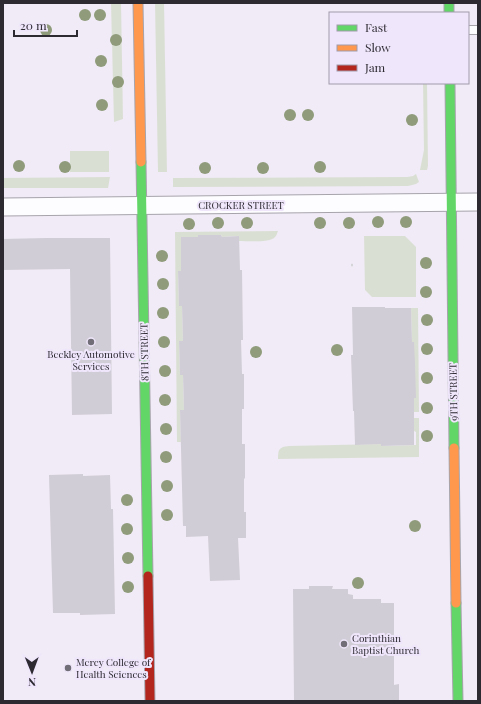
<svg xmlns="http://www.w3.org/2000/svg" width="481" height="704" viewBox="0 0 481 704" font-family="'Playfair Display',serif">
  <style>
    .green { fill: #dadfd4 }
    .building { fill: #d1cdd6 }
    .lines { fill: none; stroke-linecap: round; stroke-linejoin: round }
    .lane-casing { stroke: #a7a4ac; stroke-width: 10 }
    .street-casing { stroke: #a7a4ac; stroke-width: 19 }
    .fast-casing { stroke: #a7a4ac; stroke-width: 11 }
    .slow-casing { stroke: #a7a4ac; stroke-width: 11 }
    .jam-casing { stroke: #a7a4ac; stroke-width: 11 }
    .path { stroke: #d5d4d7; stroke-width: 2.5; stroke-dasharray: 2 3; stroke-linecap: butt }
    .lane { stroke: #fdfcfe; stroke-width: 8 }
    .street { stroke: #fdfcfe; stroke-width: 17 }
    .fast { stroke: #63d668; stroke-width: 9 }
    .slow { stroke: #ff974d; stroke-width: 9 }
    .jam { stroke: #b3261e; stroke-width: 9 }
    .tree { fill: #8f9b7b }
    .poi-dot { fill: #716e77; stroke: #efe6fb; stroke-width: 1.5 }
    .labels { text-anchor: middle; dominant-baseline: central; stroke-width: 4; stroke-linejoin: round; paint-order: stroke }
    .street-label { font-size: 10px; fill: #2d2a32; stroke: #efe6fb }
    .poi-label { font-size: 10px; fill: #2d2a32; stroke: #efe6fb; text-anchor: start }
  </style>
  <rect width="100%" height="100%" fill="#f0ebf6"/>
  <!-- green -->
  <g class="green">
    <polygon points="111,3 121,3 123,119 114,122"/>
    <polygon points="155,3 164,3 167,172 158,172"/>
    <polygon points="423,83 427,83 428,166 427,170 420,170 424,150"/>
    <rect x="70" y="151" width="39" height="21"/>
    <polygon points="416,174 419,182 416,184 408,186 173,187 173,178 407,177 413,176"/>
    <polygon points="110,177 108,188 3,188 3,178"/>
    <path d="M 278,231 C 277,233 277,235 275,237 C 270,243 247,241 239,241 L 239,236 L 222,237 L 221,235 L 198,235 L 198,237 L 181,238 L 181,271 L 178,271 L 179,306 L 182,306 L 183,341 L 179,341 L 180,375 L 183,375 L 184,410 L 180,410 L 181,442 L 177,442 L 175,232 Z"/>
    <polygon points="364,236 405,236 416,247 416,297 372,297 365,290"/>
    <polygon points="411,308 418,308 419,412 414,412 414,342 412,342"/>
    <path d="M 414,418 L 419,418 L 419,457 L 278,459 C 278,449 279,447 289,446 L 381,444 L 382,446 L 416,445 L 416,432 L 414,431 Z"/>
  </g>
  <!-- building -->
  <g class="building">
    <polygon points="198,235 221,235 222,237 239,236 240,270 242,270 243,340 241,340 242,374 244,374 244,409 242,409 242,444 245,444 245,478 244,479 244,512 246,512 246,538 238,538 240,580 210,581 208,536 186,537 186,526 183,526 180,410 184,410 183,375 180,375 179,341 183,341 182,306 179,306 178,271 181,271 181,237 198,237"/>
    <polygon points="46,238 110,238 112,414 72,415 70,269 3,270 3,239"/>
    <polygon points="352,307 385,307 385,308 411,308 412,342 414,342 415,363 416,398 414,398 414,445 381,446 381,444 355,445 354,411 353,411 351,355 353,355"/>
    <polygon points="83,474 83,476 110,475 111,509 113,509 115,614 80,615 80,613 53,613 49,475"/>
    <polygon points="309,586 333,586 332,589 348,589 348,594 353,595 353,599 381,599 381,603 394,603 394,685 399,684 399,701 294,701 293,589 309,589"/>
  </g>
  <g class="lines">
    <defs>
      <polyline id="lane" points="468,30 478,30"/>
      <polyline id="street" points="3,207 478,202"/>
      <g id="fast">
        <polyline points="449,3 449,13"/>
        <polyline points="450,83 454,448"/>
        <polyline points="141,162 148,576"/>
        <polyline points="456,603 458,701"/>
      </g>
      <g id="slow">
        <polyline points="138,3 141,162"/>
        <polyline points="454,448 456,603"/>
      </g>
      <polyline id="jam" points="148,576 150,701"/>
    </defs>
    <!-- lane casing -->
    <use href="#lane" class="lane-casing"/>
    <!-- street casing -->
    <use href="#street" class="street-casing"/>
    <!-- fast casing -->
    <use href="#fast" class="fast-casing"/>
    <!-- slow casing -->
    <use href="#slow" class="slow-casing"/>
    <!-- jam casing -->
    <use href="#jam" class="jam-casing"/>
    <!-- path -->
    <polyline class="path" points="351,265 355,265"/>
    <!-- lane -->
    <use href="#lane" class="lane"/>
    <!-- street -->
    <use href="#street" class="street"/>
    <!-- fast -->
    <use href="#fast" class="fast"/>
    <!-- slow -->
    <use href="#slow" class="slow"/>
    <!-- jam -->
    <use href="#jam" class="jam"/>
  </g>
  <!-- trees -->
  <g class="tree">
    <circle cx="85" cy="15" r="6"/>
    <circle cx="100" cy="15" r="6"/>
    <circle cx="46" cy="30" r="6"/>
    <circle cx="116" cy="40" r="6"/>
    <circle cx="101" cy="61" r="6"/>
    <circle cx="118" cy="82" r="6"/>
    <circle cx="102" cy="105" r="6"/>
    <circle cx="290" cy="115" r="6"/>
    <circle cx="308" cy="115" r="6"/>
    <circle cx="412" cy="120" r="6"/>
    <circle cx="19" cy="166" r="6"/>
    <circle cx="65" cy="167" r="6"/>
    <circle cx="320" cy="167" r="6"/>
    <circle cx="205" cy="168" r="6"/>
    <circle cx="263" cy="168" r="6"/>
    <circle cx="378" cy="222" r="6"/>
    <circle cx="406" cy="222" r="6"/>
    <circle cx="218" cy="223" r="6"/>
    <circle cx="247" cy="223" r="6"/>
    <circle cx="320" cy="223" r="6"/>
    <circle cx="349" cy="223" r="6"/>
    <circle cx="189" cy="224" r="6"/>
    <circle cx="162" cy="256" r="6"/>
    <circle cx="426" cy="263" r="6"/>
    <circle cx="163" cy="284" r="6"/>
    <circle cx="426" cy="292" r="6"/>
    <circle cx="163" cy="313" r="6"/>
    <circle cx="427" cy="320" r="6"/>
    <circle cx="164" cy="342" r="6"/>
    <circle cx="427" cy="349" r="6"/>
    <circle cx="337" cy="350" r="6"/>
    <circle cx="256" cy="352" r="6"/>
    <circle cx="165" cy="371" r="6"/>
    <circle cx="427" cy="378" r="6"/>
    <circle cx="165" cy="400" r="6"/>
    <circle cx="427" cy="408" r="6"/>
    <circle cx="166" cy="429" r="6"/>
    <circle cx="427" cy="436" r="6"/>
    <circle cx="166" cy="457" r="6"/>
    <circle cx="167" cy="486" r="6"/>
    <circle cx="127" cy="500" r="6"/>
    <circle cx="167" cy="515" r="6"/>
    <circle cx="415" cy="526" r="6"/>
    <circle cx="127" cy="529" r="6"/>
    <circle cx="128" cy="558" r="6"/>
    <circle cx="358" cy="583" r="6"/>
    <circle cx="128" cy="587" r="6"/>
  </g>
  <!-- markers -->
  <g class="poi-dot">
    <circle cx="91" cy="342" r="4"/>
    <circle cx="344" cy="644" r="4"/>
    <circle cx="68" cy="668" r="4"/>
  </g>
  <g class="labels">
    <!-- street labels -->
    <g class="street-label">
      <text x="241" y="205">CROCKER STREET</text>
      <text transform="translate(144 352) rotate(-91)">8TH STREET</text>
      <text transform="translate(453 392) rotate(-91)">9TH STREET</text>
    </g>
    <!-- poi labels -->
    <g class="poi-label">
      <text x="91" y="354" text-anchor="middle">Beckley Automotive<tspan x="91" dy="12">Services</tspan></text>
      <text x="352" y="638">Corinthian<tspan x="352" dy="12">Baptist Church</tspan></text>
      <text x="76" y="662">Mercy College of<tspan x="76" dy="12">Health Sciences</tspan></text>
    </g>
  </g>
  <!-- border -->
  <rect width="481" height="704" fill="none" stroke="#2d2a32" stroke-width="8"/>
  <!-- legend -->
  <rect x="329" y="12" width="140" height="72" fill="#efe6fb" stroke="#a19bab"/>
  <rect x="337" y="25" width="20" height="6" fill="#63d668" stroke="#a19bab"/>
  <text x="365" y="32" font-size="12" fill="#2d2a32">Fast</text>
  <rect x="337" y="45" width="20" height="6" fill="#ff974d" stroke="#a19bab"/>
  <text x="365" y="52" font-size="12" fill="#2d2a32">Slow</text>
  <rect x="337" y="65" width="20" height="6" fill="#b3261e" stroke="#a19bab"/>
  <text x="365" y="72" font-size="12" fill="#2d2a32">Jam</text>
  <!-- north arrow -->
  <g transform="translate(32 672) rotate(179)" stroke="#efe6fb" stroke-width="3" paint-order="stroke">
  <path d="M0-3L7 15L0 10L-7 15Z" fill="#2d2a32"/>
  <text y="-6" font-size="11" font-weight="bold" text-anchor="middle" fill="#2d2a32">N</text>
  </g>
  <!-- scale -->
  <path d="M14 30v6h63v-6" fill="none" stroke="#2d2a32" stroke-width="2"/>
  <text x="20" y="30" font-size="12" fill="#2d2a32" stroke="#efe6fb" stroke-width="3" paint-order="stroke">20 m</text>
</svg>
